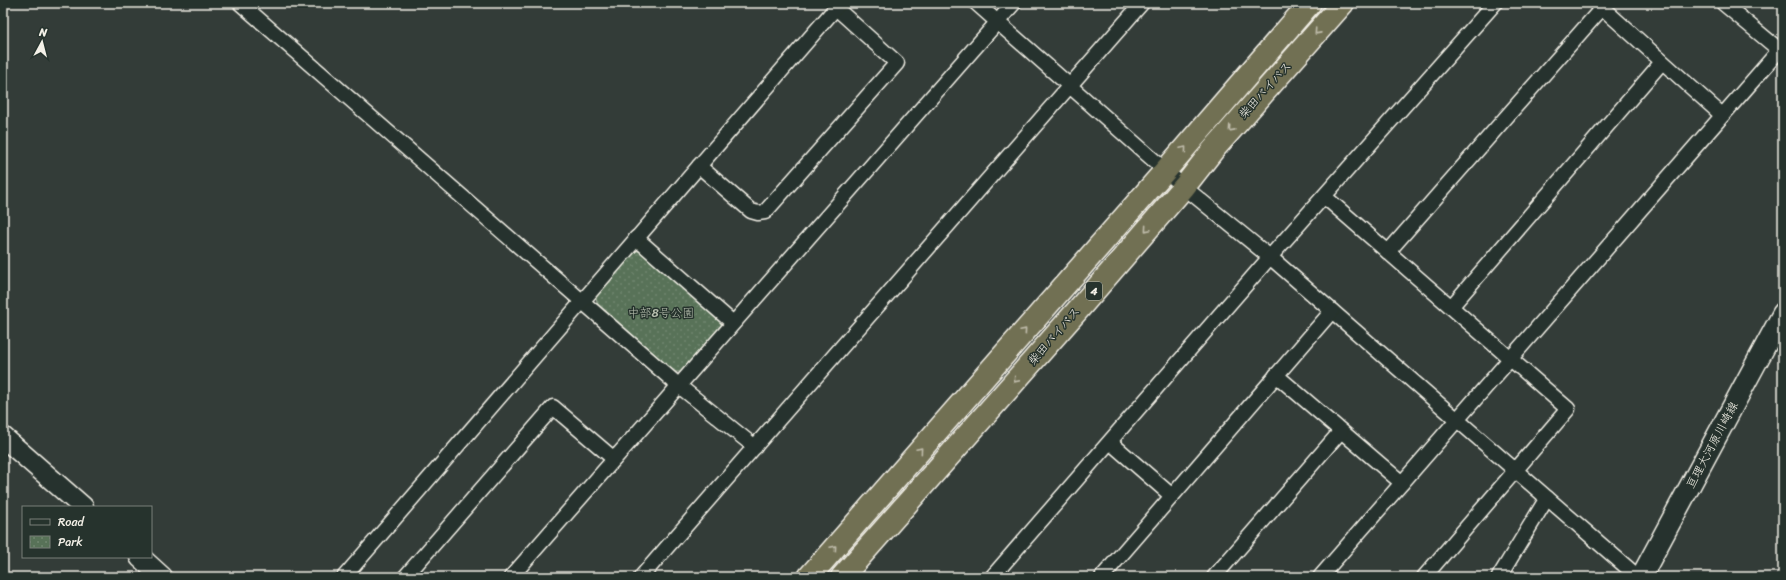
<svg xmlns="http://www.w3.org/2000/svg" width="1786" height="580" viewBox="0 0 1786 580" font-family="Sriracha,'Klee One',sans-serif">
  <style>
    .park { fill: url(#park-dots); stroke: #a6b2a0 }
    .lines { fill: none; stroke-linecap: round; stroke-linejoin: round }
    .street-casing { stroke: #f4f1e8; stroke-width: 17 }
    .secondary-casing { stroke: #f4f1e8; stroke-width: 23 }
    .highway-casing { stroke: #f4f1e8; stroke-width: 25 }
    .street { stroke: #26332d; stroke-width: 14 }
    .secondary { stroke: #26332d; stroke-width: 20 }
    .highway { stroke: #716f52; stroke-width: 22 }
    .oneway { stroke: #c0bdac }
    .labels { text-anchor: middle; dominant-baseline: central; stroke-width: 3; stroke-linejoin: round; paint-order: stroke }
    .shield { fill: #26332d; stroke: #b6b8b0; stroke-width: 1 }
    .shield-label { font-size: 11px; font-weight: bold; fill: #f4f1e8 }
    .street-label { font-size: 12px; fill: #f4f1e8; stroke: #26332d }
    .park-label { font-size: 12px; fill: #b6beae; stroke: #26332d }
  </style>
  <defs>
    <pattern id="park-dots" width="8" height="8" patternUnits="userSpaceOnUse"><rect width="8" height="8" fill="#587258"/><path d="M2 2h.1M6 6h.1" fill="none" stroke="#718770" stroke-width="1.8" stroke-linecap="round"/></pattern>
  </defs>
  <rect width="100%" height="100%" fill="#333c38"/>
  <filter id="ink" filterUnits="userSpaceOnUse"><feTurbulence type="fractalNoise" baseFrequency=".025" numOctaves="2"/><feDisplacementMap in="SourceGraphic" scale="8" xChannelSelector="R" yChannelSelector="G"/><feConvolveMatrix kernelMatrix="1 2 1 2 8 2 1 2 1" color-interpolation-filters="sRGB"/></filter>
  <g filter="url(#ink)">
    <!-- park -->
    <polygon class="park" points="635,251 641,251 721,320 721,325 680,372 675,372 597,303 596,296"/>
    <g class="lines">
      <defs>
        <g id="street">
          <polyline points="240,3 678,385 755,447"/>
          <polyline points="976,3 1184,187 1270,257 1638,577"/>
          <polyline points="1597,3 1722,115"/>
          <polyline points="1723,3 1783,53"/>
          <polyline points="699,166 751,211 758,213 765,212 897,63 836,8"/>
          <polyline points="1325,197 1568,409 1424,577"/>
          <polyline points="636,238 733,323"/>
          <polyline points="1388,252 1602,8"/>
          <polyline points="1451,307 1662,62"/>
          <polyline points="1276,375 1402,483"/>
          <polyline points="1110,442 1172,496"/>
          <polyline points="344,577 840,3"/>
          <polyline points="405,577 553,407 614,459"/>
          <polyline points="511,577 1014,3"/>
          <polyline points="641,577 1142,3"/>
          <polyline points="992,577 1270,257 1495,3"/>
          <polyline points="1102,577 1332,311"/>
          <polyline points="1214,577 1341,431"/>
          <polyline points="1320,577 1783,46"/>
          <polyline points="1499,577 1547,498"/>
        </g>
        <g id="secondary">
          <polyline points="3,437 83,507"/>
          <polyline points="140,557 162,577"/>
          <polyline points="1641,577 1783,313"/>
        </g>
        <g id="highway">
          <polyline points="809,577 1165,171 1310,3"/>
          <polyline points="842,577 1076,312 1184,187 1213,150 1343,3"/>
        </g>
      </defs>
      <!-- street casing -->
      <use href="#street" class="street-casing"/>
      <!-- secondary casing -->
      <use href="#secondary" class="secondary-casing"/>
      <!-- highway casing -->
      <use href="#highway" class="highway-casing"/>
      <!-- street -->
      <use href="#street" class="street"/>
      <!-- secondary -->
      <use href="#secondary" class="secondary"/>
      <!-- highway -->
      <use href="#highway" class="highway"/>
    </g>
    <!-- one-way arrows -->
    <defs><path id="oneway-chevron" d="M-2-3.5L2.5 0L-2 3.5" fill="none" stroke-width="1.6" stroke-linecap="round" stroke-linejoin="round"/></defs>
    <g class="oneway">
      <use href="#oneway-chevron" transform="translate(1317 32) rotate(132)"/>
      <use href="#oneway-chevron" transform="translate(1231 129) rotate(132)"/>
      <use href="#oneway-chevron" transform="translate(1184 149) rotate(-50)"/>
      <use href="#oneway-chevron" transform="translate(1147 229) rotate(131)"/>
      <use href="#oneway-chevron" transform="translate(1024 331) rotate(-49)"/>
      <use href="#oneway-chevron" transform="translate(1016 380) rotate(131)"/>
      <use href="#oneway-chevron" transform="translate(920 450) rotate(-49)"/>
      <use href="#oneway-chevron" transform="translate(834 548) rotate(-49)"/>
    </g>
  </g>
  <g class="labels">
    <!-- shield labels -->
    <rect class="shield" x="1086" y="282" width="16" height="18" rx="3"/>
    <g class="shield-label">
      <text x="1094" y="291">4</text>
    </g>
    <!-- street labels -->
    <g class="street-label">
      <text transform="translate(1265 90) rotate(-48)">柴田バイパス</text>
      <text transform="translate(1054 336) rotate(-49)">柴田バイパス</text>
      <text transform="translate(1712 445) rotate(-62)">亘理大河原川崎線</text>
    </g>
    <!-- park labels -->
    <g class="park-label">
      <text x="661" y="313">中部8号公園</text>
    </g>
  </g>
  <!-- margin -->
  <rect width="1786" height="580" fill="none" stroke="#26332d" stroke-width="16"/>
  <rect x="8" y="8" width="1770" height="564" fill="none" stroke="#f4f1e8" stroke-width="1.5" filter="url(#ink)"/>
  <!-- legend -->
  <rect x="22" y="506" width="130" height="52" fill="#26332d" stroke="#787f78"/>
  <rect x="30" y="519" width="20" height="6" fill="#26332d" stroke="#787f78"/>
  <text x="58" y="526" font-size="12" fill="#f4f1e8">Road</text>
  <rect x="30" y="536" width="20" height="12" fill="url(#park-dots)" stroke="#787f78"/>
  <text x="58" y="546" font-size="12" fill="#f4f1e8">Park</text>
  <!-- north arrow -->
  <g transform="translate(42 42) rotate(7)" stroke="#26332d" stroke-width="3" paint-order="stroke">
  <path d="M0-3L7 15L0 10L-7 15Z" fill="#f4f1e8"/>
  <text y="-6" font-size="11" font-weight="bold" text-anchor="middle" fill="#f4f1e8">N</text>
  </g>
</svg>
